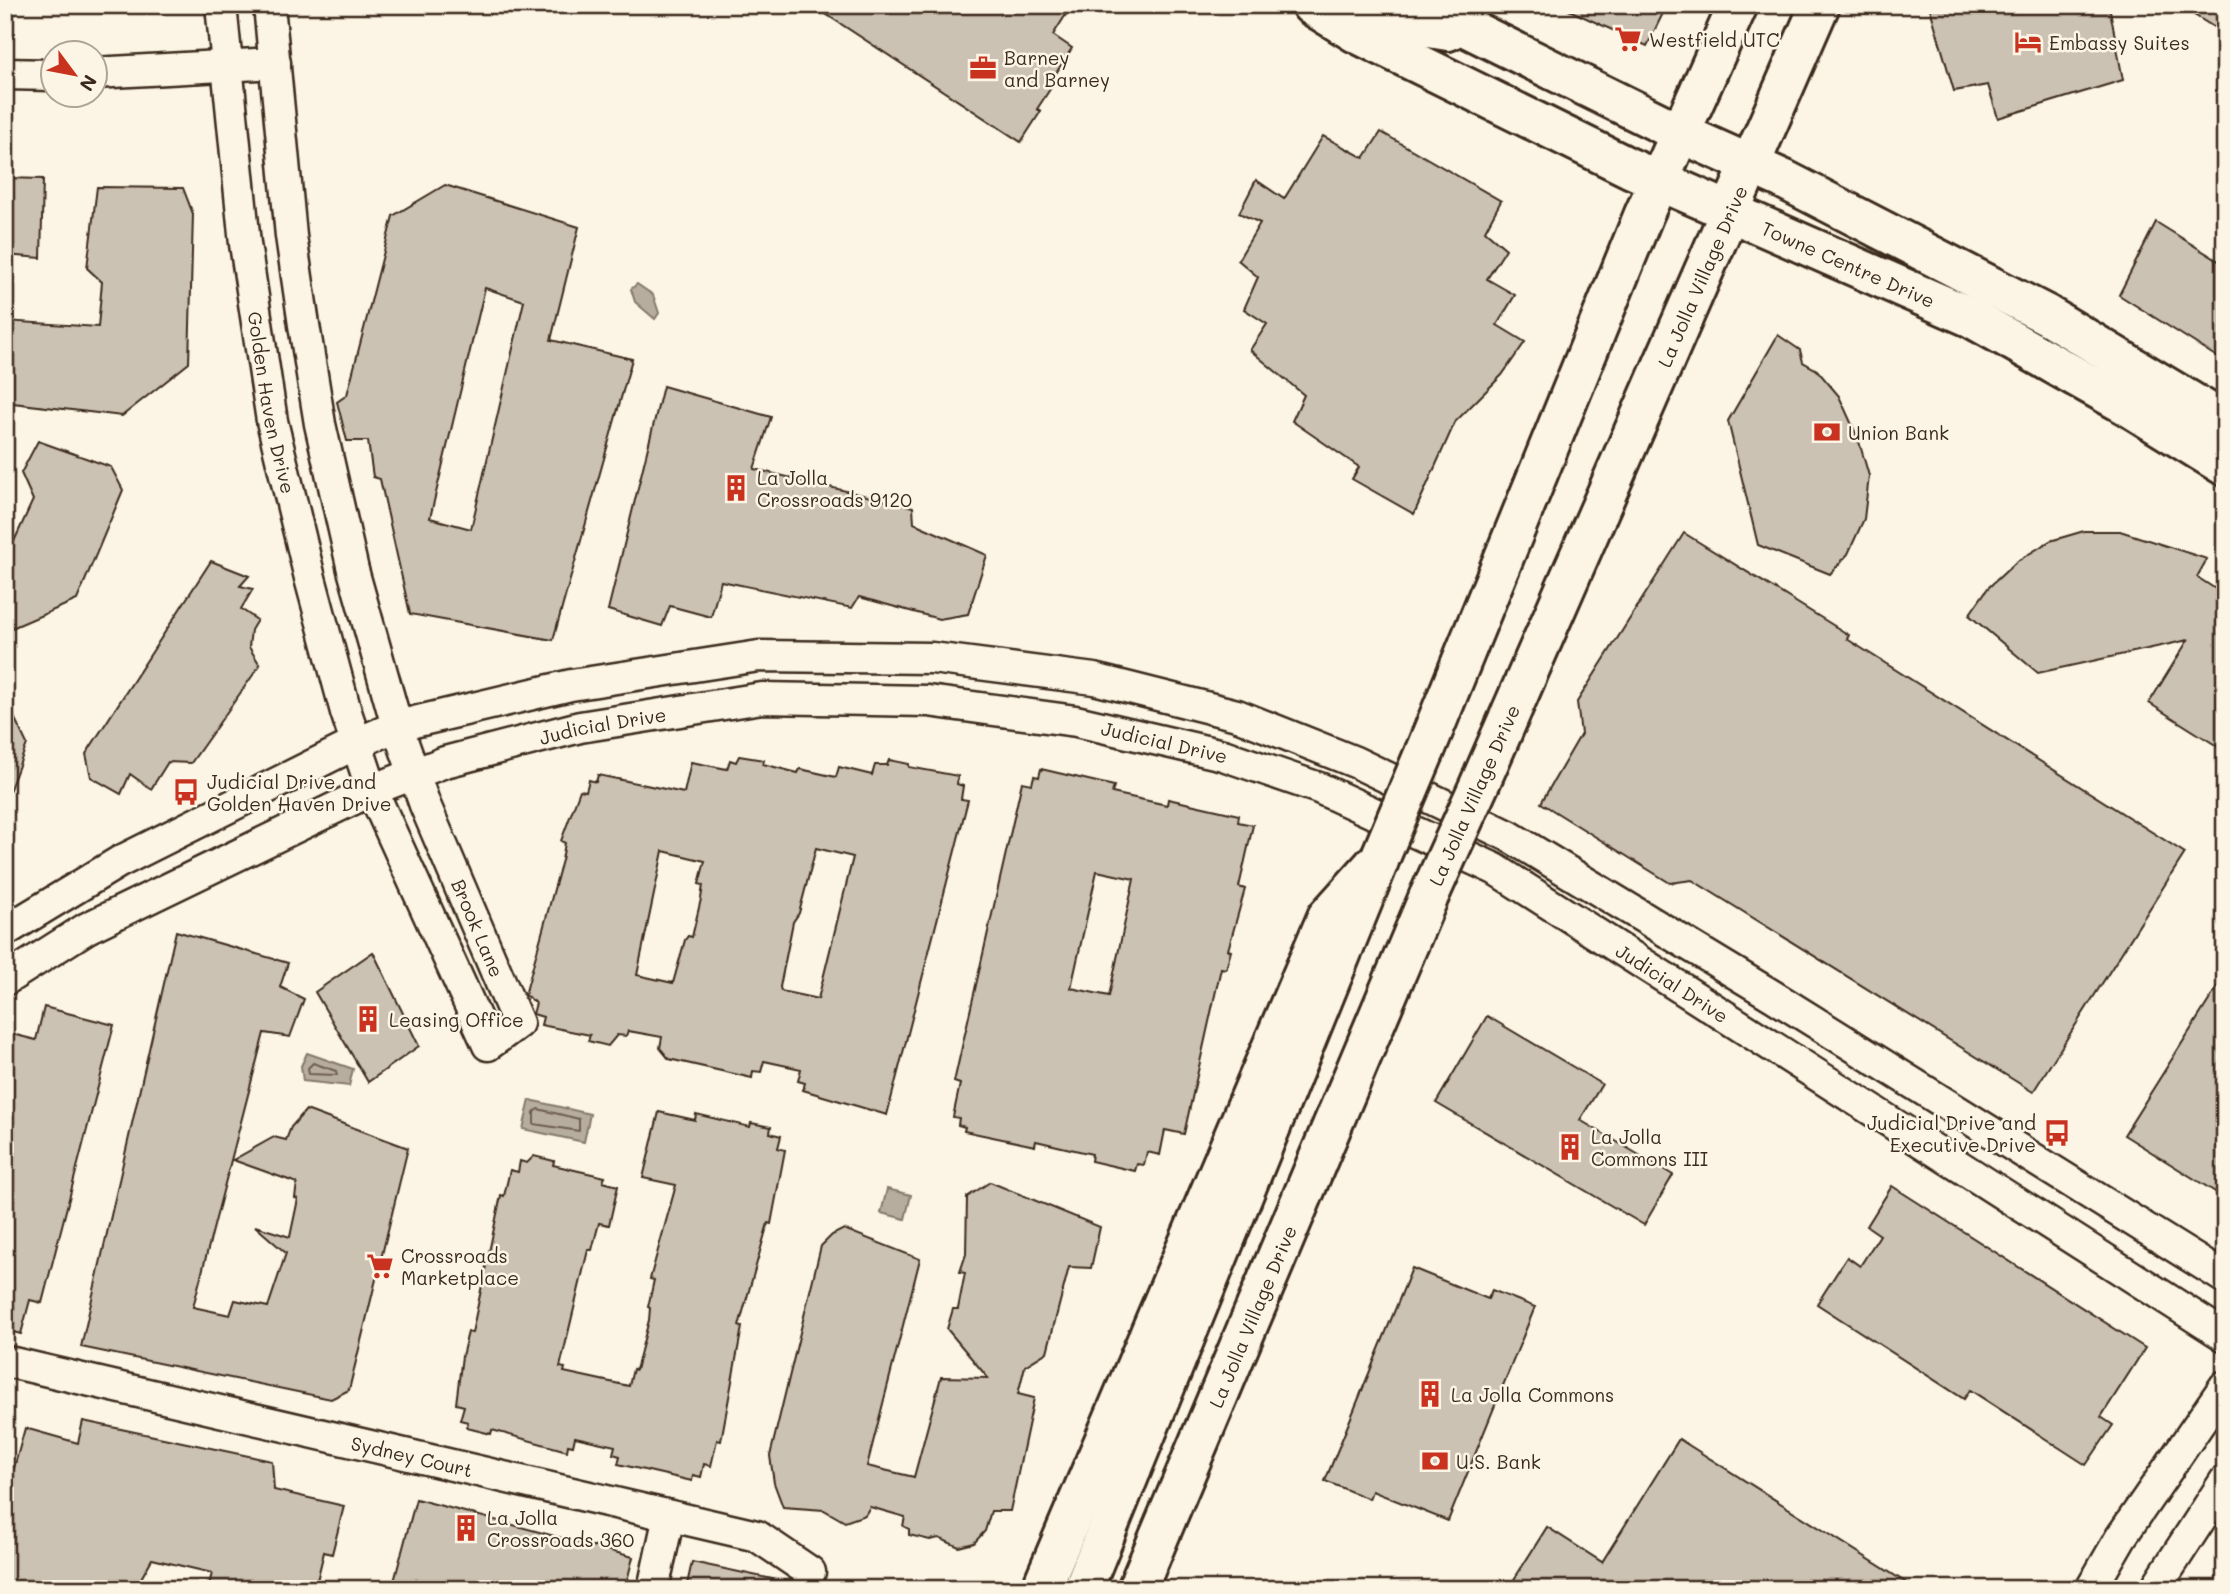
<svg xmlns="http://www.w3.org/2000/svg" width="2230" height="1594" viewBox="0 0 2230 1594" font-family="Mali,sans-serif">
  <style>
    .water { fill: #b7ad9e; stroke: #85796b; stroke-width: 2 }
    .lines { fill: none; stroke-linecap: round; stroke-linejoin: round }
    .shore { stroke: #6d5e51; stroke-width: 2 }
    .building { fill: #ccc2b3; stroke: #3b2a1e; stroke-width: 2; fill-rule: evenodd }
    .minor-casing { stroke: #3b2a1e; stroke-width: 35 }
    .major-casing { stroke: #3b2a1e; stroke-width: 44 }
    .highway-casing { stroke: #3b2a1e; stroke-width: 44 }
    .minor { stroke: #fcf5e5; stroke-width: 30 }
    .major { stroke: #fcf5e5; stroke-width: 38 }
    .highway { stroke: #fcf5e5; stroke-width: 38 }
    .major-bridge-casing { stroke: #3b2a1e; stroke-width: 44; stroke-linecap: butt }
    .major-bridge { stroke: #fcf5e5; stroke-width: 38 }
    .labels { text-anchor: middle; dominant-baseline: central; stroke-width: 5; stroke-linejoin: round; paint-order: stroke }
    .poi-label { font-size: 19px; fill: #3b2a1e; stroke: #fcf5e5; text-anchor: start }
    .street-label { font-size: 19px; fill: #3b2a1e; stroke: #fcf5e5 }
  </style>
  <rect width="100%" height="100%" fill="#fcf5e5"/>
  <filter id="ink" filterUnits="userSpaceOnUse"><feTurbulence type="fractalNoise" baseFrequency=".0143" numOctaves="2"/><feDisplacementMap in="SourceGraphic" scale="14" xChannelSelector="R" yChannelSelector="G"/><feConvolveMatrix kernelMatrix="1 2 1 2 8 2 1 2 1" color-interpolation-filters="sRGB"/></filter>
  <g filter="url(#ink)">
    <!-- water -->
    <g class="water">
      <polygon points="637,284 653,295 659,313 655,319 635,302 631,289"/>
      <polygon points="307,1053 353,1069 349,1086 303,1081 301,1066"/>
      <polygon points="530,1100 590,1114 584,1142 523,1129"/>
      <polygon points="887,1189 911,1195 905,1219 881,1213"/>
    </g>
    <g class="lines">
      <!-- shore -->
      <g class="shore">
        <polygon points="313,1063 336,1071 337,1075 309,1074 308,1068"/>
        <polygon points="538,1109 579,1119 579,1131 534,1124 534,1112"/>
      </g>
    </g>
    <!-- building -->
    <g class="building">
      <polygon points="812,5 1072,5 1053,35 1072,48 1053,78 1056,80 1037,109 1041,111 1021,142"/>
      <polygon points="1558,5 1667,5 1647,46"/>
      <polygon points="1929,5 2109,5 2123,80 1998,118 1988,85 1954,91"/>
      <polygon points="2178,5 2225,5 2225,34"/>
      <polygon points="1381,132 1501,201 1485,231 1506,249 1487,279 1515,295 1497,325 1525,342 1502,375 1455,422 1414,514 1352,479 1359,467 1292,421 1304,395 1250,350 1267,324 1244,309 1258,277 1238,260 1260,223 1239,213 1256,180 1284,199 1323,136 1364,158"/>
      <polygon points="5,178 43,179 41,258 5,255"/>
      <path d="M 445,185 L 579,227 L 551,340 L 632,359 L 553,640 L 410,614 L 380,479 L 373,477 L 368,441 L 347,441 L 337,402 L 347,395 L 393,216 ZM 485,288 L 524,301 L 471,529 L 430,518 Z"/>
      <polygon points="97,187 183,188 193,214 189,363 122,416 5,402 5,321 98,327 102,282 87,268"/>
      <polygon points="2156,222 2225,265 2225,362 2119,295"/>
      <polygon points="1778,335 1800,350 1803,362 1817,370 1839,396 1858,438 1869,476 1864,519 1848,554 1830,574 1758,545 1728,421"/>
      <polygon points="663,386 771,417 754,469 913,507 914,523 987,555 968,614 939,619 859,597 852,608 721,581 711,617 670,606 662,626 608,610"/>
      <polygon points="38,441 111,467 123,490 77,600 5,631 5,549 10,550 33,500 21,473"/>
      <polygon points="2084,531 2120,531 2207,559 2197,577 2225,595 2225,751 2149,703 2188,640 2038,673 1969,615 1988,588 2016,562 2050,541"/>
      <polygon points="1684,533 1849,635 1847,639 2185,853 2033,1092 1692,880 1670,883 1541,803 1581,734 1577,702"/>
      <polygon points="211,561 249,576 240,586 253,589 241,609 257,620 251,630 249,647 260,665 191,763 168,762 151,789 130,774 121,794 91,777 86,754"/>
      <polygon points="5,698 27,744 7,797 5,797"/>
      <path d="M 739,756 L 764,760 L 763,764 L 798,773 L 800,769 L 836,777 L 839,767 L 872,775 L 875,765 L 887,765 L 889,760 L 909,764 L 909,767 L 958,776 L 957,784 L 963,786 L 961,799 L 968,800 L 887,1115 L 803,1090 L 805,1083 L 798,1081 L 801,1069 L 764,1061 L 761,1072 L 753,1071 L 752,1078 L 669,1059 L 660,1048 L 662,1037 L 628,1031 L 626,1036 L 617,1035 L 608,1046 L 588,1041 L 590,1035 L 541,1025 L 543,1017 L 533,1014 L 536,1003 L 525,995 L 562,860 L 565,843 L 561,841 L 580,790 L 586,791 L 589,780 L 596,782 L 598,775 L 684,793 L 691,762 L 727,769 L 730,760 L 736,762 ZM 816,848 L 853,857 L 818,999 L 781,991 L 780,987 L 793,922 L 799,913 ZM 663,851 L 705,861 L 699,884 L 703,885 L 701,899 L 692,937 L 688,936 L 685,940 L 673,983 L 637,975 Z"/>
      <path d="M 1041,769 L 1114,786 L 1112,793 L 1167,805 L 1168,799 L 1239,815 L 1238,822 L 1253,825 L 1239,887 L 1245,889 L 1228,950 L 1231,951 L 1226,969 L 1221,968 L 1184,1134 L 1165,1130 L 1160,1155 L 1147,1152 L 1144,1165 L 1137,1164 L 1135,1171 L 1091,1161 L 1092,1154 L 1036,1141 L 1035,1146 L 964,1131 L 965,1127 L 958,1125 L 959,1118 L 953,1117 L 960,1084 L 954,1082 L 1022,782 L 1032,784 L 1034,776 L 1039,777 ZM 1097,871 L 1134,879 L 1109,996 L 1071,988 Z"/>
      <polygon points="176,931 288,963 280,987 304,999 290,1037 264,1033 193,1307 230,1315 235,1300 268,1307 286,1253 255,1226 290,1237 298,1199 295,1198 297,1183 233,1160 274,1137 286,1140 291,1127 306,1110 408,1148 349,1390 331,1399 81,1347"/>
      <polygon points="373,952 419,1046 368,1082 315,992"/>
      <polygon points="2225,975 2225,1198 2124,1135"/>
      <polygon points="44,1007 114,1025 42,1303 30,1300 21,1334 5,1330 5,1061 12,1034 36,1040"/>
      <polygon points="1487,1016 1602,1084 1580,1120 1673,1175 1644,1225 1436,1103"/>
      <polygon points="659,1112 695,1120 696,1114 750,1127 751,1123 771,1127 770,1133 781,1136 778,1148 785,1150 771,1224 768,1223 739,1326 742,1327 721,1441 717,1440 711,1466 704,1464 701,1477 693,1475 692,1481 618,1464 620,1456 613,1454 615,1446 575,1437 573,1446 568,1445 567,1451 492,1430 491,1434 467,1428 468,1422 460,1420 464,1406 456,1404 462,1356 468,1332 472,1333 501,1195 504,1196 510,1170 518,1172 520,1161 527,1163 534,1156 554,1161 553,1165 605,1177 603,1182 618,1186 609,1225 599,1223 592,1250 588,1250 560,1367 565,1368 564,1372 629,1386 633,1369 636,1370 649,1320 650,1308 648,1307 654,1280 650,1279 676,1185 643,1178"/>
      <polygon points="990,1182 1100,1227 1091,1268 1069,1267 1047,1352 1025,1366 1018,1394 1034,1398 1010,1511 991,1511 985,1531 974,1543 959,1547 939,1538 930,1540 909,1535 909,1529 903,1526 905,1517 870,1507 865,1515 845,1522 824,1510 783,1507 774,1483 770,1456 821,1246 832,1235 844,1229 920,1259 867,1466 914,1477 941,1377 988,1378 947,1329 953,1309 958,1309 965,1273 960,1272 966,1254 967,1197"/>
      <polygon points="1892,1186 2145,1348 2101,1417 2113,1425 2086,1465 1970,1390 1964,1399 1817,1304 1847,1257 1860,1266 1880,1235 1867,1226"/>
      <polygon points="1412,1268 1488,1299 1492,1290 1535,1307 1448,1521 1372,1491 1369,1499 1325,1481"/>
      <polygon points="83,1421 272,1461 274,1490 344,1506 332,1554 324,1552 315,1589 208,1589 212,1573 152,1559 135,1589 5,1589 5,1462 14,1468 25,1428 78,1443"/>
      <polygon points="1679,1439 1916,1589 1508,1589 1547,1527 1602,1562"/>
      <polygon points="416,1499 633,1557 625,1589 392,1589"/>
      <polygon points="692,1562 777,1580 776,1589 686,1589"/>
    </g>
    <g class="lines">
      <defs>
        <g id="minor">
          <path id="s1" d="M 221,5 L 245,244 L 272,421 L 310,578 L 346,712 L 372,790 L 488,1045 L 518,1023 L 425,805 L 397,726 L 353,570 L 320,424 L 304,325 L 291,236 L 269,5"/>
          <polyline points="94,73 275,63"/>
          <polyline points="5,74 52,75"/>
          <polyline points="5,931 119,862 355,744 397,726 571,685 759,656 932,658 1094,679 1237,715 1355,762 1509,836 1773,996 2225,1278"/>
          <path id="s2" d="M 5,980 L 87,928 L 372,790 L 445,762 L 580,727 L 762,698 L 928,701 L 1076,721 L 1223,755 L 1319,788 L 1495,869 L 2225,1336"/>
          <path id="s3" d="M 5,1361 L 757,1536 L 810,1572"/>
          <polyline points="653,1589 669,1516"/>
          <polyline points="2091,1589 2121,1537 2225,1386"/>
          <polyline points="2155,1589 2225,1481"/>
        </g>
        <g id="major">
          <path id="s4" d="M 1311,5 L 1356,33 L 1630,168 L 1970,317 L 2128,406 L 2225,466"/>
          <polyline points="1366,5 1405,24 1448,31"/>
          <polyline points="1421,5 1680,133 1783,179 2047,315 2225,422"/>
          <polyline points="1425,751 1644,214 1738,5"/>
          <path id="s5" d="M 1481,781 L 1820,5"/>
          <polyline points="1083,1589 1379,861"/>
          <path id="s6" d="M 1137,1589 L 1429,896"/>
        </g>
        <polyline id="highway" points="1041,1589 1327,917 1380,858"/>
      </defs>
      <!-- minor casing -->
      <use href="#minor" class="minor-casing"/>
      <!-- major casing -->
      <use href="#major" class="major-casing"/>
      <!-- highway casing -->
      <use href="#highway" class="highway-casing"/>
      <!-- minor -->
      <use href="#minor" class="minor"/>
      <!-- major -->
      <use href="#major" class="major"/>
      <!-- highway -->
      <use href="#highway" class="highway"/>
      <defs>
        <g id="major-bridge">
          <polyline points="1380,858 1425,751"/>
          <polyline points="1429,896 1481,781"/>
        </g>
      </defs>
      <!-- major-bridge casing -->
      <use href="#major-bridge" class="major-bridge-casing"/>
      <!-- major-bridge -->
      <use href="#major-bridge" class="major-bridge"/>
    </g>
  </g>
  <!-- icons -->
  <defs>
    <symbol id="supermarket-bare" viewBox="-9 -9 18 18"><path d="M-6-5.5h2.5l.6 2H6L4.5 2H-2.5L-4.4-4H-6ZM-1.5 3.2a1.3 1.3 0 1 0 .1 0ZM3 3.2a1.3 1.3 0 1 0 .1 0Z" fill="#c8321e" stroke="#fcf5e5" stroke-width="2.5" paint-order="stroke"/></symbol>
    <symbol id="hotel-bare" viewBox="-9 -9 18 18"><path d="M-6-4.5h1.5V1H6V5H4.5V3h-9V5H-6ZM-4 0a1.8 1.8 0 1 1 3.6 0ZM.5 0V-2.5h3Q6-2.5 6 0Z" fill="#c8321e" stroke="#fcf5e5" stroke-width="2.5" paint-order="stroke"/></symbol>
    <symbol id="office-bare" viewBox="-9 -9 18 18"><path d="M-6-3h4V-5.5h4V-3h4V5H-6ZM-1-4.5V-3h2v-1.5ZM-6 0V1H6V0Z" fill="#c8321e" stroke="#fcf5e5" stroke-width="2.5" paint-order="stroke"/></symbol>
    <symbol id="bank-bare" viewBox="-9 -9 18 18"><path d="M-6-4H6V4H-6ZM0-2.3a2.3 2.3 0 1 0 0 4.6a2.3 2.3 0 1 0 0-4.6Z" fill="#c8321e" stroke="#fcf5e5" stroke-width="2.5" paint-order="stroke"/></symbol>
    <symbol id="building-bare" viewBox="-9 -9 18 18"><path d="M-4-6H4V6H1V3H-1V6H-4ZM-2.5-4.3h1.7v1.8h-1.7ZM.8-4.3h1.7v1.8H.8ZM-2.5-1h1.7V.8h-1.7ZM.8-1h1.7V.8H.8Z" fill="#c8321e" stroke="#fcf5e5" stroke-width="2.5" paint-order="stroke"/></symbol>
    <symbol id="bus-bare" viewBox="-9 -9 18 18"><path d="M-5-6H5V4H4V6H2V4H-2V6H-4V4H-5ZM-3.5-4V0h7V-4ZM-3.5 1.2v1.5H-2V1.2ZM2 1.2v1.5H3.5V1.2Z" fill="#c8321e" stroke="#fcf5e5" stroke-width="2.5" paint-order="stroke"/></symbol>
  </defs>
  <g fill-rule="evenodd">
    <use href="#supermarket-bare" x="1609" y="20" width="38" height="38"/>
    <use href="#hotel-bare" x="2009" y="23" width="38" height="38"/>
    <use href="#office-bare" x="964" y="49" width="38" height="38"/>
    <use href="#bank-bare" x="1808" y="413" width="38" height="38"/>
    <use href="#building-bare" x="717" y="469" width="38" height="38"/>
    <use href="#bus-bare" x="167" y="773" width="38" height="38"/>
    <use href="#building-bare" x="349" y="1000" width="38" height="38"/>
    <use href="#bus-bare" x="2038" y="1114" width="38" height="38"/>
    <use href="#building-bare" x="1551" y="1128" width="38" height="38"/>
    <use href="#supermarket-bare" x="361" y="1247" width="38" height="38"/>
    <use href="#building-bare" x="1411" y="1375" width="38" height="38"/>
    <use href="#bank-bare" x="1416" y="1442" width="38" height="38"/>
    <use href="#building-bare" x="447" y="1509" width="38" height="38"/>
  </g>
  <g class="labels">
    <!-- poi labels -->
    <g class="poi-label">
      <text x="1649" y="39">Westfield UTC</text>
      <text x="2049" y="42">Embassy Suites</text>
      <text x="1004" y="57">Barney<tspan x="1004" dy="22">and Barney</tspan></text>
      <text x="1848" y="432">Union Bank</text>
      <text x="757" y="477">La Jolla<tspan x="757" dy="22">Crossroads 9120</tspan></text>
      <text x="207" y="781">Judicial Drive and<tspan x="207" dy="22">Golden Haven Drive</tspan></text>
      <text x="389" y="1019">Leasing Office</text>
      <text x="2036" y="1122" text-anchor="end">Judicial Drive and<tspan x="2036" dy="22">Executive Drive</tspan></text>
      <text x="1591" y="1136">La Jolla<tspan x="1591" dy="22">Commons III</tspan></text>
      <text x="401" y="1255">Crossroads<tspan x="401" dy="22">Marketplace</tspan></text>
      <text x="1451" y="1394">La Jolla Commons</text>
      <text x="1456" y="1461">U.S. Bank</text>
      <text x="487" y="1517">La Jolla<tspan x="487" dy="22">Crossroads 360</tspan></text>
    </g>
    <!-- street labels -->
    <g class="street-label">
      <text stroke="none"><textPath href="#s4" startOffset="597">Towne Centre Drive</textPath></text>
      <text stroke="none"><textPath href="#s5" startOffset="551">La Jolla Village Drive</textPath></text>
      <text stroke="none"><textPath href="#s1" startOffset="401">Golden Haven Drive</textPath></text>
      <text stroke="none"><textPath href="#s2" startOffset="654">Judicial Drive</textPath></text>
      <text stroke="none"><textPath href="#s2" startOffset="1222">Judicial Drive</textPath></text>
      <text transform="translate(1474 795) rotate(-66)">La Jolla Village Drive</text>
      <text transform="translate(478 928) rotate(67)">Brook Lane</text>
      <text stroke="none"><textPath href="#s2" startOffset="1788">Judicial Drive</textPath></text>
      <text stroke="none"><textPath href="#s6" startOffset="296">La Jolla Village Drive</textPath></text>
      <text stroke="none"><textPath href="#s3" startOffset="418">Sydney Court</textPath></text>
    </g>
  </g>
  <!-- margin -->
  <rect width="2230" height="1594" fill="none" stroke="#fcf5e5" stroke-width="28"/>
  <rect x="14" y="14" width="2202" height="1566" fill="none" stroke="#3b2a1e" stroke-width="2.5" filter="url(#ink)"/>
  <!-- north arrow -->
  <g transform="translate(74 74) rotate(122)"><circle r="33" fill="#fcf5e5" stroke="#afa495" stroke-width="2"/>
  <path d="M0-5L12 26L0 18L-12 26Z" fill="#c8321e"/>
  <text y="-10" font-size="19" font-weight="bold" text-anchor="middle" fill="#3b2a1e">N</text>
  </g>
</svg>
